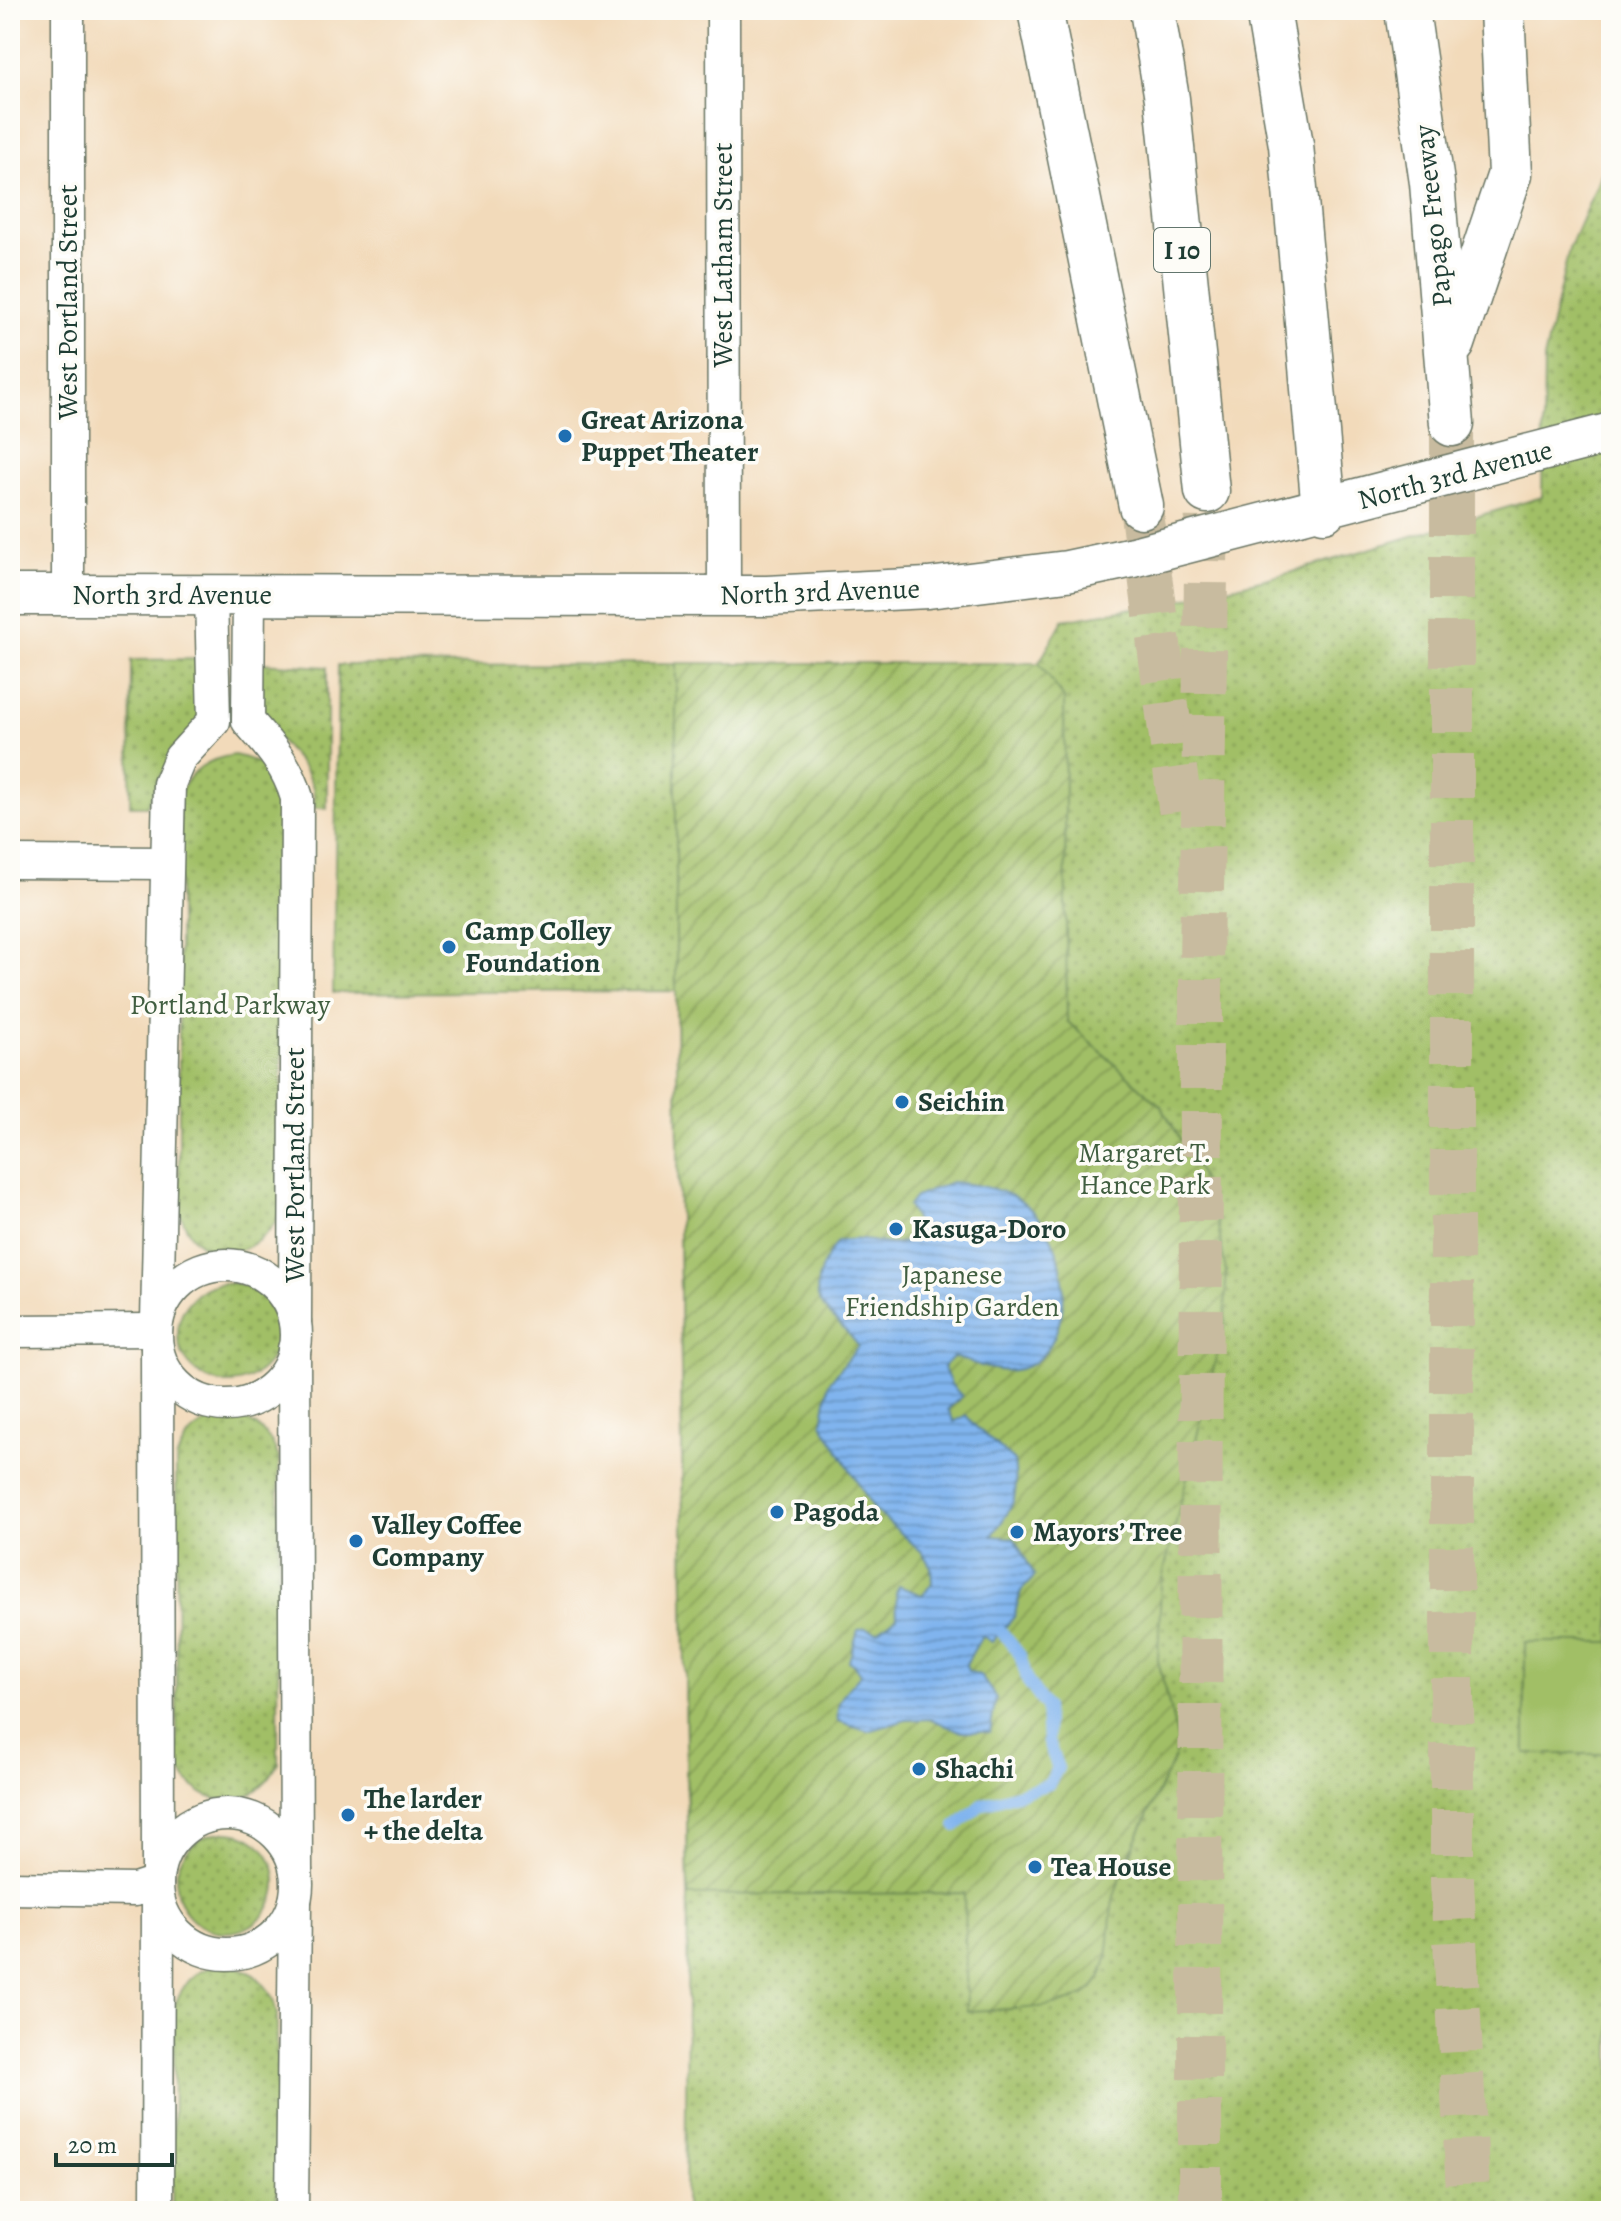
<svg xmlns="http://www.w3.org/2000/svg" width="1621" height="2221" viewBox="0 0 1621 2221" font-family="Alegreya,serif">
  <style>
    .grass { fill: url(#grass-dots); stroke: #607e4d; stroke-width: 2 }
    .garden { fill: url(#garden-furrows); stroke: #607e4d; stroke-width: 2 }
    .pitch { fill: #a1bf66; stroke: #607e4d; stroke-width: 2 }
    .water { fill: url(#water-rules); stroke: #507891; stroke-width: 2 }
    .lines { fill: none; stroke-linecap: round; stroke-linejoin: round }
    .stream { stroke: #80b4ee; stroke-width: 12 }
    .motorway-tunnel { stroke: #c8bb9f; stroke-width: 44; stroke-dasharray: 44 22; stroke-linecap: butt }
    .minor-casing { stroke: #697463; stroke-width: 35 }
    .tertiary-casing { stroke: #697463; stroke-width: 43 }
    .motorway-casing { stroke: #697463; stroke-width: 47 }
    .minor { stroke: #fff; stroke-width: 32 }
    .tertiary { stroke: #fff; stroke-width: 40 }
    .motorway { stroke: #fff; stroke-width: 44 }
    .poi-dot { fill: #1f6fb2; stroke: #fdfcf7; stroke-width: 3 }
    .labels { text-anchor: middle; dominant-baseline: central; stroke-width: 7; stroke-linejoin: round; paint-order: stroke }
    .shield { fill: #fdfcf7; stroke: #62766e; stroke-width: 2 }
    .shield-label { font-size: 26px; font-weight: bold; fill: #1f3d34 }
    .street-label { font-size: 28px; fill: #1f3d34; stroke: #fdfcf7 }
    .poi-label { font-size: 28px; font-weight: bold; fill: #1f3d34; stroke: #fdfcf7; text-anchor: start }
    .park-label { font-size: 28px; fill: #405e40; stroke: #fdfcf7 }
  </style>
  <defs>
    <pattern id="grass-dots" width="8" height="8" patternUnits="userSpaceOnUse" patternTransform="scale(2)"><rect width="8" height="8" fill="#a1bf66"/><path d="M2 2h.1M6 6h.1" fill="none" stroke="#839c55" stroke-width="1.8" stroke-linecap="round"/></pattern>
    <pattern id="garden-furrows" width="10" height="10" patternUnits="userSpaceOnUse" patternTransform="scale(2)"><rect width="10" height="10" fill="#a1bf66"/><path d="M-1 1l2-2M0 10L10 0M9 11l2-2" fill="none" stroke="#839c55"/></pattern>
    <pattern id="water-rules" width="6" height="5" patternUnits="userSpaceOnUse" patternTransform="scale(2)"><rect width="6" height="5" fill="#80b4ee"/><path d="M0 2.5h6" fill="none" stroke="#6894c2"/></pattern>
  </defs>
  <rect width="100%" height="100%" fill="#fdfcf7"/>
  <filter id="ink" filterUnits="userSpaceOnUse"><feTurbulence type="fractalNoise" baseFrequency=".0125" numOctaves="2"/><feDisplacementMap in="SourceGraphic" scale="16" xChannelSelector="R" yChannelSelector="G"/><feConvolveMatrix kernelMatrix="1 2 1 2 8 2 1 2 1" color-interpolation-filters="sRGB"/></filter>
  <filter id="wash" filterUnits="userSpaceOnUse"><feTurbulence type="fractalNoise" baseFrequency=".006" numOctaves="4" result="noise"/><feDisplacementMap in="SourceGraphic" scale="32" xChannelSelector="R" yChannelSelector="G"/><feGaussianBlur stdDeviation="1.8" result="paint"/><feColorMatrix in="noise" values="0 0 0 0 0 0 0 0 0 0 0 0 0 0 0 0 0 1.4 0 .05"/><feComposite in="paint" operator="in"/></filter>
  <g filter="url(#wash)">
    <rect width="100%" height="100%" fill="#f2daba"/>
    <!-- grass -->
    <g class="grass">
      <polygon points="1611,152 1611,2211 685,2211 688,1895 676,991 333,993 338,665 1039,663 1063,620 1175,601 1289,573 1542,497 1544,359 1569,249"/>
      <polygon points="203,659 199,721 159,777 147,806 130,806 131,660"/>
      <polygon points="259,663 327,667 327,808 315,808 313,787 304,768 271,730 263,711"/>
      <path d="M 234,755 C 261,760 275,773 283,799 L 281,1211 C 268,1244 224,1269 194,1239 C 187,1231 183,1221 179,1211 L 179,794 C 191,770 207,759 234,755 Z"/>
      <circle cx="228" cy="1333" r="50"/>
      <path d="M 229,1416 C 255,1420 270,1433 279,1458 L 278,1763 C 255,1811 201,1814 177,1764 L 176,1460 C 185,1433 201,1420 229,1416 Z"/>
      <circle cx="226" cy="1882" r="50"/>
      <path d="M 229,1964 C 257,1972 272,1986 277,2015 L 277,2211 L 172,2211 L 175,2004 C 185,1978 201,1966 229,1964 Z"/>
    </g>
    <!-- garden -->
    <path class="garden" d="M 676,663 L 1039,663 L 1064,698 L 1067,1021 L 1161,1106 L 1198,1169 L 1217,1221 L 1226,1272 L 1225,1321 L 1161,1584 L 1158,1660 L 1178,1741 L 1174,1757 C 1156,1800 1129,1850 1115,1893 C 1105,1924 1117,1969 1088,1992 C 1061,2012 1001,2008 967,2011 L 964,1893 L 688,1895 L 676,991 Z"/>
    <!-- pitch -->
    <rect class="pitch" x="1525" y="1642" width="86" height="112"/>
    <!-- water -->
    <path class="water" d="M 951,1182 C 973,1184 1004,1188 1022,1202 C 1062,1233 1074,1293 1054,1337 C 1047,1353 1033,1368 1014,1370 C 994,1373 972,1362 953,1357 L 943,1367 L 952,1386 L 962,1396 L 948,1409 L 954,1422 L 966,1415 L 974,1425 L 1014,1461 C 1019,1501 1014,1504 992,1536 L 1014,1538 L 1035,1576 L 1021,1591 L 1014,1617 L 992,1642 L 982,1636 L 966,1664 L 968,1671 L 980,1675 L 996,1698 L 990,1732 L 962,1732 L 931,1719 L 906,1720 L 869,1731 L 838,1721 C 835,1698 847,1690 861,1674 L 855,1665 L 849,1661 L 858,1630 L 865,1628 L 878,1632 L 897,1617 L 896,1593 L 899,1586 L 922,1595 L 932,1584 L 931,1567 L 922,1552 L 874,1509 L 822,1423 L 829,1383 L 858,1346 C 849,1331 826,1314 820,1302 C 811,1283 826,1256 837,1242 C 866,1233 888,1252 912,1239 L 917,1223 L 908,1206 L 915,1197 Z"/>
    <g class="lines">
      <!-- stream -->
      <polyline class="stream" points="956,1826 981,1805 1049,1784 1058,1768 1048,1742 1046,1707 1028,1682 1020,1655 1001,1631"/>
    </g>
  </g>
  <g filter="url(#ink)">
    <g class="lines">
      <!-- motorway-tunnel -->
      <g class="motorway-tunnel">
        <polyline points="1452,424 1452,1882 1469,2211"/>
        <polyline points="1141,506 1181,815"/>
        <polyline points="1200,2211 1201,972 1207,491"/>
      </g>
      <defs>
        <g id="minor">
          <polyline points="68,10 68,595"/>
          <polyline points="723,10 724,596"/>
          <path d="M 249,593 L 248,721 C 269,745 288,766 297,798 L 295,1321"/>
          <polyline points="10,862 166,863"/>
          <circle cx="226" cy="1335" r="70"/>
          <polyline points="157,1321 169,784 180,758 214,721 211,594"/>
          <polyline points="10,1331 156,1330"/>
          <polyline points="157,1348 158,1870"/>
          <polyline points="294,1349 296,1871"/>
          <circle cx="227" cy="1884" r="70"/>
          <polyline points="10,1888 135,1890 157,1883"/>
          <polyline points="157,2211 158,1900"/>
          <polyline points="292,2211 295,1902"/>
        </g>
        <polyline id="tertiary" points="10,595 767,596 928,588 1067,571 1133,557 1611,433"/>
        <g id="motorway">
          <polyline points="1040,10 1141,506"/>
          <polyline points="1152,10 1167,99 1207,491"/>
          <polyline points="1268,10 1291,145 1324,510"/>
          <polyline points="1407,10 1432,183 1452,424"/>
          <polyline points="1453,343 1510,174 1502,10"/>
        </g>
      </defs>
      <!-- minor casing -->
      <use href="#minor" class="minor-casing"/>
      <!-- tertiary casing -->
      <use href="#tertiary" class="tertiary-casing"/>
      <!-- motorway casing -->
      <use href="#motorway" class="motorway-casing"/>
      <!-- minor -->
      <use href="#minor" class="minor"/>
      <!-- tertiary -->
      <use href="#tertiary" class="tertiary"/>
      <!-- motorway -->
      <use href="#motorway" class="motorway"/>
    </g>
  </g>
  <!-- markers -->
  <g class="poi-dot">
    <circle cx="565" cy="436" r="8"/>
    <circle cx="449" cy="947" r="8"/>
    <circle cx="902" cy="1102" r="8"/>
    <circle cx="896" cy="1229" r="8"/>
    <circle cx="777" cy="1512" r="8"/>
    <circle cx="1017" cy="1532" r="8"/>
    <circle cx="356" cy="1541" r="8"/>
    <circle cx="919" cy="1769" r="8"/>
    <circle cx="348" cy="1815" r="8"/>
    <circle cx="1035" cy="1867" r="8"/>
  </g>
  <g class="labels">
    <!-- shield labels -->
    <rect class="shield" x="1154" y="228" width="56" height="44" rx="6"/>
    <g class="shield-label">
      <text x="1182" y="250">I 10</text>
    </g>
    <!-- street labels -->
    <g class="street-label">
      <text transform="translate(1433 216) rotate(-96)">Papago Freeway</text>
      <text transform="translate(723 255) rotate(-90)">West Latham Street</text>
      <text transform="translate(68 302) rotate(-90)">West Portland Street</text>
      <text transform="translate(1455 475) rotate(-15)">North 3rd Avenue</text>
      <text transform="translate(820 592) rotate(-2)">North 3rd Avenue</text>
      <text x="172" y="595">North 3rd Avenue</text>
      <text transform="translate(295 1165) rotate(-90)">West Portland Street</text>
    </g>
    <!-- poi labels -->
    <g class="poi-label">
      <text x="581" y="420">Great Arizona<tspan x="581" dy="32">Puppet Theater</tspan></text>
      <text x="465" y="931">Camp Colley<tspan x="465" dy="32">Foundation</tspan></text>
      <text x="918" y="1102">Seichin</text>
      <text x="912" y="1229">Kasuga-Doro</text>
      <text x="793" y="1512">Pagoda</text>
      <text x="372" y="1525">Valley Coffee<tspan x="372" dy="32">Company</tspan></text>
      <text x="1033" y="1532">Mayors’ Tree</text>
      <text x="935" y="1769">Shachi</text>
      <text x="364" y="1799">The larder<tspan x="364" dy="32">+ the delta</tspan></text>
      <text x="1051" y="1867">Tea House</text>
    </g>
    <!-- park labels -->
    <g class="park-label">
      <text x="230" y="1005">Portland Parkway</text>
      <text x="1145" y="1153">Margaret T.<tspan x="1145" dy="32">Hance Park</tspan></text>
      <text x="952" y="1275">Japanese<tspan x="952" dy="32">Friendship Garden</tspan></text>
    </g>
  </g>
  <!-- margin -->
  <rect width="1621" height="2221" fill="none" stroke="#fdfcf7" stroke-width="40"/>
  <!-- scale -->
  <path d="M56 2153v12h116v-12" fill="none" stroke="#1f3d34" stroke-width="4"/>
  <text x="68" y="2153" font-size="24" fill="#1f3d34" stroke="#fdfcf7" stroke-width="6" paint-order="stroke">20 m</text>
</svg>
